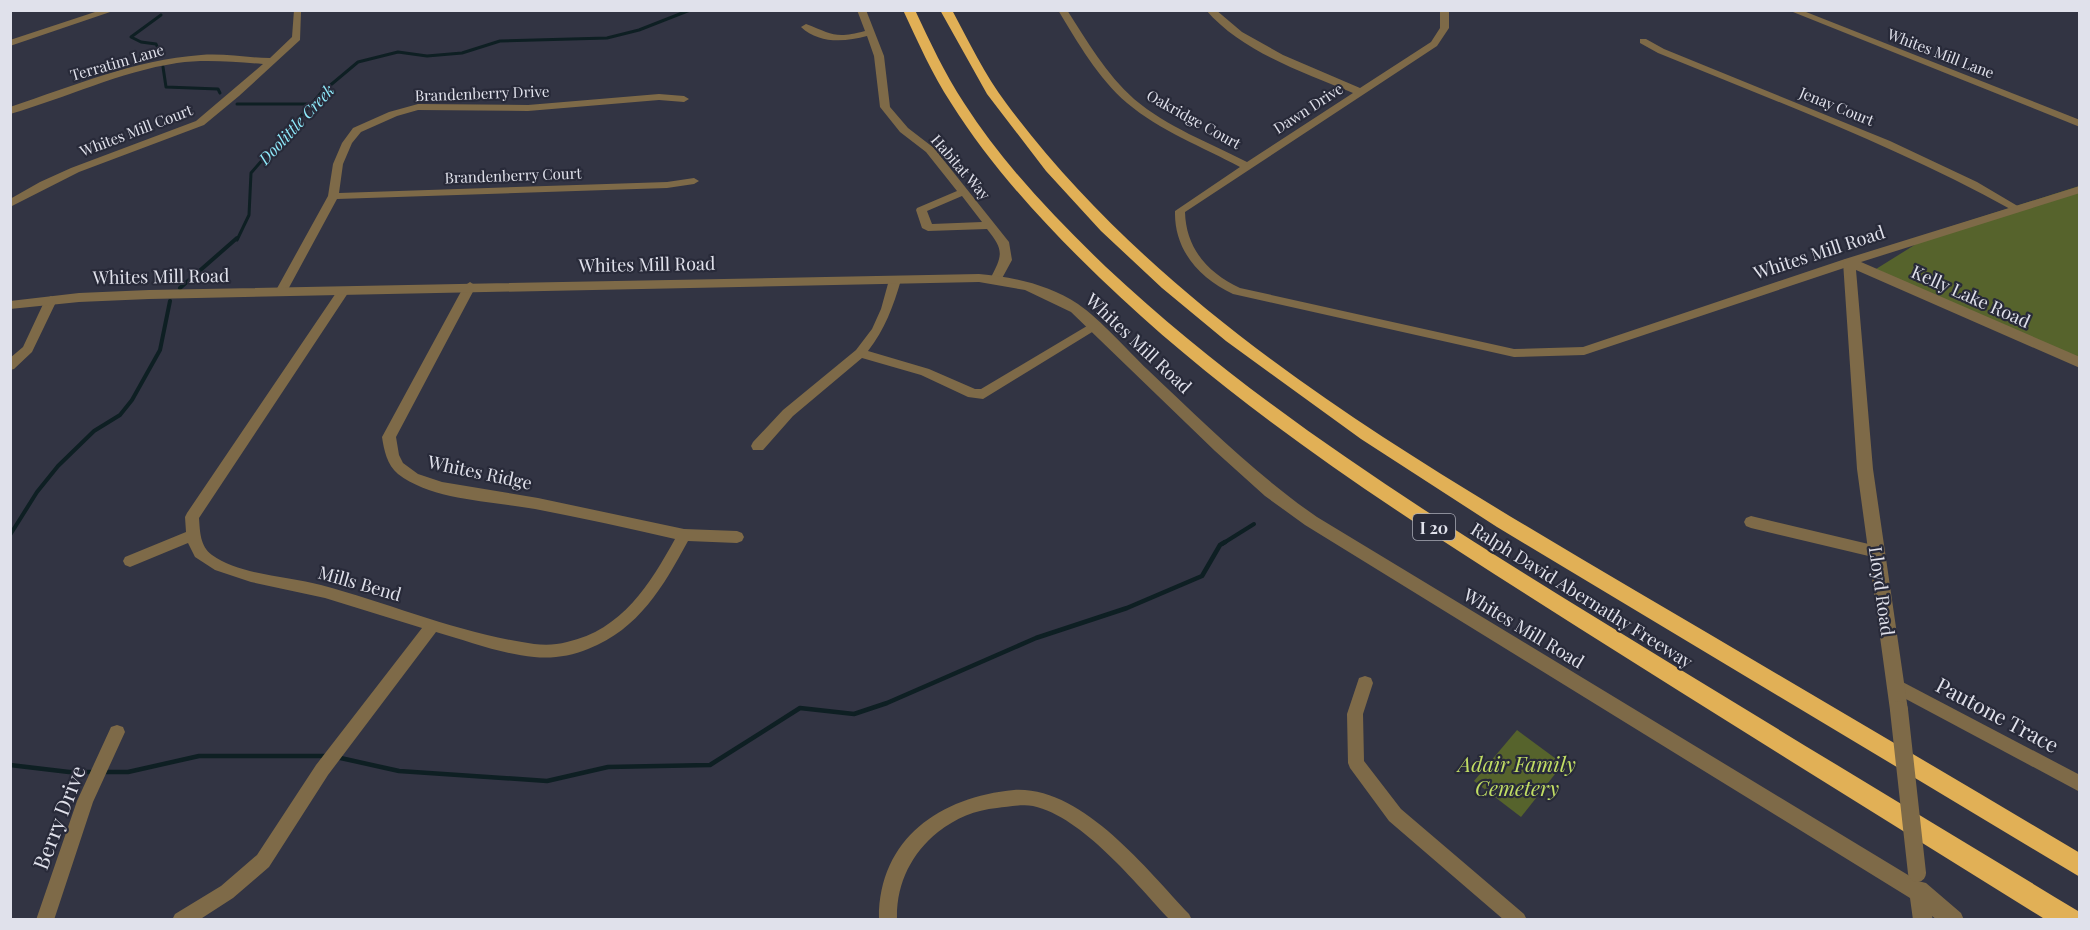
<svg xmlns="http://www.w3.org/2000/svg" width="2090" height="930" viewBox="0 0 2090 930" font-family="'Playfair Display',serif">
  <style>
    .green { fill: #56632c }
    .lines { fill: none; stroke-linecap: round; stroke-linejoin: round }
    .stream-far2 { stroke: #0e1f23; stroke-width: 3 }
    .stream-far1 { stroke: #0e1f23; stroke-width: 4 }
    .stream { stroke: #0e1f23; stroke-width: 4.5 }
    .minor { fill: #7e6a48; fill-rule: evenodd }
    .tertiary { fill: #7e6a48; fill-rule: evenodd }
    .motorway { fill: #e1b056; fill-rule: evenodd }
    .tertiary-bridge { stroke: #7e6a48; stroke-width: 18 }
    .labels { text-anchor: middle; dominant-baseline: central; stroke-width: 4.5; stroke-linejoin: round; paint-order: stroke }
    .far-street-label { font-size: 15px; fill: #e0e1eb; stroke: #282a39 }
    .far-water-label { font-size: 16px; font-style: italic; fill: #8febfc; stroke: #282a39 }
    .shield { fill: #282a39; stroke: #a9aab6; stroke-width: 1.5 }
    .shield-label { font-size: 16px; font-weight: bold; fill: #e0e1eb }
    .street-label { font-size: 18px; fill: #e0e1eb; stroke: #282a39 }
    .near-street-label { font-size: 21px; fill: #e0e1eb; stroke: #282a39 }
    .near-park-label { font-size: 21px; font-style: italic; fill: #c2de64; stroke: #282a39 }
  </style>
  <rect width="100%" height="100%" fill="#323443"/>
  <!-- green -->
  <g class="green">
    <polygon points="2079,186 2079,363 1876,269 1937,231"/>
    <polygon points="1517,730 1563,764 1521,817 1474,781"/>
  </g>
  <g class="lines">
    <!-- stream-far2 -->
    <g class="stream-far2">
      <polyline points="161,15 131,37 141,42 156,44 161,55"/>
      <polyline points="163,67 166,87 218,89 220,93"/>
      <polyline points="237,104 310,104"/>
      <polyline points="237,240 249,215 251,173 321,93 358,62 398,52 427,56 462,53 500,41 607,38 639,30 690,10"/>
    </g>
    <!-- stream-far1 -->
    <g class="stream-far1">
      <polyline points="180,288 237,238"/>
      <polyline points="10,535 37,492 58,466 94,431 120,415 132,400 160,350 170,301"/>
      <polyline points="1222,544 1254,524"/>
    </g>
    <!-- stream -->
    <g class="stream">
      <polyline points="336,757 399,771 547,781 608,767 710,765 800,708 854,714 887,703 1036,638 1127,608 1202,576 1220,545 1225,542"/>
      <polyline points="10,765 69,772 94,772"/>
      <polyline points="104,772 128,772 199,756 326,756"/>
    </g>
    <!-- minor -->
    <g class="minor">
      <polygon points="101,10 116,10 10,46 10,40"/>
      <path d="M 294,10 L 301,12 L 300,40 L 239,96 L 204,125 L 79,172 L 10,207 L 10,199 L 40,182 L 71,168 L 196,121 L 263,64 C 234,62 206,59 177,63 C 119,72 66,98 10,114 L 10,107 C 73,86 134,60 201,55 C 224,53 247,58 270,58 L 292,37 Z"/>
      <path d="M 857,10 L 866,10 L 884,56 L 890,107 L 908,128 L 934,148 L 1009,242 L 1012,260 L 1000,282 L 992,282 L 990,279 C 1003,255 1004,250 987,229 L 928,231 L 922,228 L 916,210 L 917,208 L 957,191 L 926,152 L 900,132 L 880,107 L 874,56 L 867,36 C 845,42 819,44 801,27 L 806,24 C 832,34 835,39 865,31 ZM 962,196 L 982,222 L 932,224 L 927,211 Z"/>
      <path d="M 1058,10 L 1067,10 C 1087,41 1106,74 1134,99 C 1167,127 1210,143 1247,162 L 1353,93 C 1303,72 1242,52 1206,10 L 1216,10 L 1242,32 L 1283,55 L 1360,88 L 1431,42 L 1440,28 L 1440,10 L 1449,10 L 1449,28 L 1437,46 L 1185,212 C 1186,249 1208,273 1240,288 L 1514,349 L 1583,347 L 1845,259 L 1853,259 L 1855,262 L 1853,265 L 1584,355 L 1514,357 L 1233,294 C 1199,278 1174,250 1175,211 L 1240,167 C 1203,147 1160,131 1127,103 C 1098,78 1078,43 1058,10 Z"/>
      <polygon points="1788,10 1801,10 2080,120 2080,127"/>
      <path d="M 1640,39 L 1646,39 L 1664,49 L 1890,141 L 1977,182 L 2021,208 L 2016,211 L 2012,210 C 1898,147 1778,102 1658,53 L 1640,43 Z"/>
      <polygon points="659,94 684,96 689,99 684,102 659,100 528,111 418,110 397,116 361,132 352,143 343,164 339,193 667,182 694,178 699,181 694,184 667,188 337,199 285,295 281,296 275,292 328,196 333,164 342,143 353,128 389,112 418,104 528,105"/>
      <path d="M 895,276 L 901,280 C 893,307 885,329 868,351 L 929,369 L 975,389 L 981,389 L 1092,323 L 1096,322 L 1102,326 L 983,399 L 968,397 L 921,375 L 862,358 L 793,416 L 763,450 L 753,450 L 751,446 L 753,442 L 783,410 L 856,350 L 872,329 L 881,309 L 889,280 Z"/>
      <path d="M 470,282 L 476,286 L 396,437 L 399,455 L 403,463 L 418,474 L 442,482 L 538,498 L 684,529 L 737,531 L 742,533 L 744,537 L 742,541 L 737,543 L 688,541 C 663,587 639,629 588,649 C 571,656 552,659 534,657 C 501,654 468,641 436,632 L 328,775 L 269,867 L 233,898 L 199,920 L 172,920 L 175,914 L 221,886 L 257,855 L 316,765 L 422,628 L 325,598 L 251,582 L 215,570 L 195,557 L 188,543 L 130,567 L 125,565 L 123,561 L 125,557 L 186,532 L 185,517 L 187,513 L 340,287 L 348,287 L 350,290 L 199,518 C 200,532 200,546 212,555 C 239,575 288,576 321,585 C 388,603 454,631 522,642 C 537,645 552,646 567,642 C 622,630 650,584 675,539 C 628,528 582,518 535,509 C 493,501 433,501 398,474 C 387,465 384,450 382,437 L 464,286 Z"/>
      <polygon points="51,296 57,300 32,352 14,369 10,370 10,358 23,347 45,300"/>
      <polygon points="1751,516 1877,546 1882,548 1884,552 1882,556 1877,558 1751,528 1746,526 1744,522 1746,518"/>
      <polygon points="1365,676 1371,678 1373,683 1363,714 1364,761 1401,809 1524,914 1527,920 1504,920 1389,821 1350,768 1348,763 1347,714 1359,678"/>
      <polygon points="1895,678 2080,775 2080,792 1889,690 1887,685 1889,680"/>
      <polygon points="117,725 123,727 125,732 93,802 54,920 36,920 77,801 111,727"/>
      <path d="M 1014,790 C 1082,786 1146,869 1189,914 L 1192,920 L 1170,920 C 1136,884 1083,817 1033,806 C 1022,804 1008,807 997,808 C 975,810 956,818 938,832 C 911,854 896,884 897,920 L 879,920 C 878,839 940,797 1014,790 Z"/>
    </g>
    <!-- tertiary -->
    <g class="tertiary">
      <polygon points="2080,186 2080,193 1861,262 2080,357 2080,368 1856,270 1873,469 1908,710 1905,716 1899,718 1893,716 1890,710 1857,469 1843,262 1845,259"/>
      <path d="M 979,274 C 1014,277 1049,285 1078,304 C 1101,320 1127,350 1148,370 C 1202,421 1255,474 1317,517 L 1918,881 L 1926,883 L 1961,913 L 1964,920 L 1937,920 L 1932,916 L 1933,920 L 1913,920 L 1910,898 L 1305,525 L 1265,496 L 1215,451 L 1071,312 L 1025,290 L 979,282 L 149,299 L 79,302 L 10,309 L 10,301 L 79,293 L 149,290 Z"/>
    </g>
    <!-- motorway -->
    <g class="motorway">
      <path d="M 903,10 L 915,10 C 930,42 945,74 964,103 C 1003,164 1054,217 1106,267 C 1254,406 1426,513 1598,619 C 1757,717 1918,814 2078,911 L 2080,920 L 2046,920 C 1890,823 1734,726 1579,628 C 1412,522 1243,416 1100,278 C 1045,225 992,168 951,103 C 932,74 918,42 903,10 Z"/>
      <path d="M 940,10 L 952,10 C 969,42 985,75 1006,103 C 1167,319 1408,456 1636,591 C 1784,678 1932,765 2080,853 L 2080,877 L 1497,527 L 1361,439 L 1226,341 L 1162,288 L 1101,231 L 1046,171 L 987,94 Z"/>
    </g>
    <!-- tertiary-bridge -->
    <polyline class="tertiary-bridge" points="1899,710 1917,873"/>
  </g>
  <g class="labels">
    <!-- far-street labels -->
    <g class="far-street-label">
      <text transform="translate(1941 53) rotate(21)">Whites Mill Lane</text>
      <text transform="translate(117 62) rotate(-16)">Terratim Lane</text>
      <text transform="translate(482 93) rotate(-2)">Brandenberry Drive</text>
      <text transform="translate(1837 106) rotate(22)">Jenay Court</text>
      <text transform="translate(1308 108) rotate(-33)">Dawn Drive</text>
      <text transform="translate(1194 119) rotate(29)">Oakridge Court</text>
      <text transform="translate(136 130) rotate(-21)">Whites Mill Court</text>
      <text transform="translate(961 167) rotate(49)">Habitat Way</text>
      <text transform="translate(513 175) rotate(-2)">Brandenberry Court</text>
    </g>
    <!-- far-water labels -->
    <g class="far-water-label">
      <text transform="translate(296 124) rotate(-47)">Doolittle Creek</text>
    </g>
    <!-- shield labels -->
    <rect class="shield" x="1413" y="514" width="42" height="26" rx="4.5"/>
    <g class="shield-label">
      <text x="1434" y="527">I 20</text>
    </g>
    <!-- street labels -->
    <g class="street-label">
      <text transform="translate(1819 252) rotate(-18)">Whites Mill Road</text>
      <text transform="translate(647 264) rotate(-1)">Whites Mill Road</text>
      <text transform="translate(161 276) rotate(-1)">Whites Mill Road</text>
      <text transform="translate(1971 296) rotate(24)">Kelly Lake Road</text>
      <text transform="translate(1139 343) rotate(43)">Whites Mill Road</text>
      <text transform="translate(480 472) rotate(12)">Whites Ridge</text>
      <text transform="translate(360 583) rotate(16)">Mills Bend</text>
      <text transform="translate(1882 591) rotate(82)">Lloyd Road</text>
      <text transform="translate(1582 595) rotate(32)">Ralph David Abernathy Freeway</text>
      <text transform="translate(1524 628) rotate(31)">Whites Mill Road</text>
    </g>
    <!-- near-street labels -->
    <g class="near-street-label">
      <text transform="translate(1998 714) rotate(28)">Pautone Trace</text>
      <text transform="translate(58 817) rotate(-69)">Berry Drive</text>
    </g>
    <!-- near-park labels -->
    <g class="near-park-label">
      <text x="1517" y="763">Adair Family<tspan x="1517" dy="24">Cemetery</tspan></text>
    </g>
  </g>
  <!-- border -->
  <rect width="2090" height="930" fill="none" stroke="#e0e1eb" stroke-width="24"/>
</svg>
